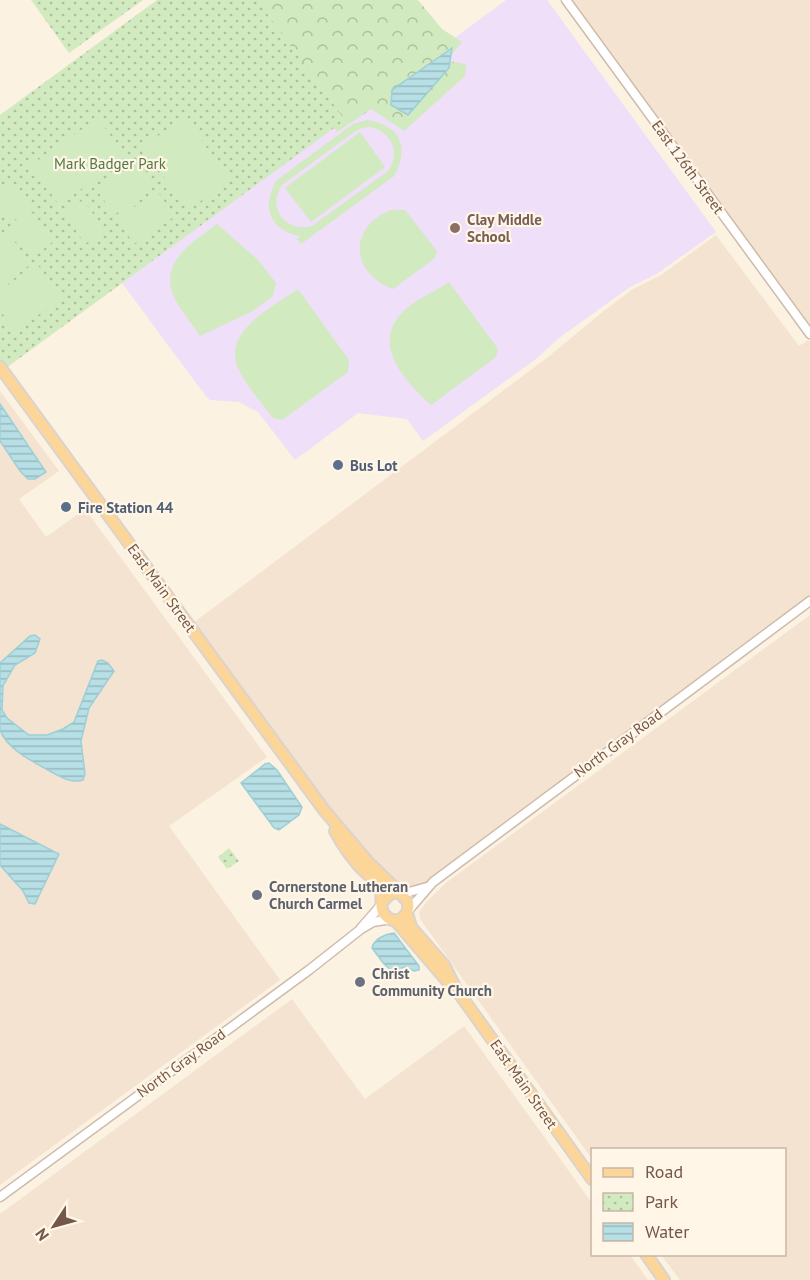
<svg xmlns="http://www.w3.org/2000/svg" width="810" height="1280" viewBox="0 0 810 1280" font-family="'PT Sans',sans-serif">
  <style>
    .residential { fill: #f4e3d0 }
    .education { fill: #efdff8 }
    .forest { fill: url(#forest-crowns) }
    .park { fill: url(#park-dots) }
    .pitch { fill: #d2eac0; fill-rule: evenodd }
    .water { fill: url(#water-rules); stroke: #9dcfd7; stroke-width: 1.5 }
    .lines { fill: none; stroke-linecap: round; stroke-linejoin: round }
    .minor-casing { stroke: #cfbbac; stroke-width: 11 }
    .major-casing { stroke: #dbd3cf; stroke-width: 14 }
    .minor { stroke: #fff; stroke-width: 8 }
    .major { stroke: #fcd699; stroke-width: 10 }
    .education-dot { fill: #8d6e63; stroke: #fff6e8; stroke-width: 2 }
    .service-dot { fill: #5c6f8a; stroke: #fff6e8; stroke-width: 2 }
    .worship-dot { fill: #6b7280; stroke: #fff6e8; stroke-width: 2 }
    .labels { text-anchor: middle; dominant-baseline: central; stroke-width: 4.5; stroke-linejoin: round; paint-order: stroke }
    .park-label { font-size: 15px; fill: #527941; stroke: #fff6e8 }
    .street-label { font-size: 15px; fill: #745748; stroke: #fff6e8 }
    .education-label { font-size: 15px; font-weight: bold; fill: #785e54; stroke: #fff6e8; text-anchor: start }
    .service-label { font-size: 15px; font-weight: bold; fill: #4e5e75; stroke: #fff6e8; text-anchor: start }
    .worship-label { font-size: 15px; font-weight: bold; fill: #5b616d; stroke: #fff6e8; text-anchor: start }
  </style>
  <defs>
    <pattern id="forest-crowns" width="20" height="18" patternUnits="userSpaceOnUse" patternTransform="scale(1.5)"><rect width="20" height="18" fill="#d2eac0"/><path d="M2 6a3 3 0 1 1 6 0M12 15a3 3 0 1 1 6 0" fill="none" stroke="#afc09e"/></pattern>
    <pattern id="park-dots" width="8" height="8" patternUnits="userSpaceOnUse" patternTransform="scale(1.5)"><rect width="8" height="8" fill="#d2eac0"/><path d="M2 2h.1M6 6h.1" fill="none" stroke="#afc09e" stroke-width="1.8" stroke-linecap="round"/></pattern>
    <pattern id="water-rules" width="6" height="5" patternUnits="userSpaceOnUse" patternTransform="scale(1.5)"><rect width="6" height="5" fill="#b6dfe6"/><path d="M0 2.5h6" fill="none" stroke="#99b8bc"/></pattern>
  </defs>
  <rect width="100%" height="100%" fill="#fcf2e2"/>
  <!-- residential -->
  <g class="residential">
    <polygon points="572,0 810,0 810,326 593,28"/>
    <polygon points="716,235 799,346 808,340 810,342 810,596 420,886 410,889 400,887 383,871 331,811 193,623 548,357 605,310 633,289 661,275"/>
    <polygon points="0,391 59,471 19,499 46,537 85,509 267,757 169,826 280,980 0,1185"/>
    <polygon points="810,615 810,1280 680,1280 661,1255 784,1254 784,1150 592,1150 592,1159 420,919 419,912 427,901 447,882"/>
    <polygon points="292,999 365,1099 464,1026 592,1203 592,1254 630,1255 648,1280 0,1280 0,1214"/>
  </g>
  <!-- education -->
  <polygon class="education" points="506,0 547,0 716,232 655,275 630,287 559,338 536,359 423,441 407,419 358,413 295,460 258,412 239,402 210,400 205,395 122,283"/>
  <!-- forest -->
  <polygon class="forest" points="251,0 418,0 442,29 462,42 447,61 466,64 465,76 404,131 371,109 337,132"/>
  <!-- park -->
  <g class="park">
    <polygon points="31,0 143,0 69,53"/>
    <polygon points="157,0 257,0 345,120 6,368 0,360 0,115"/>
    <polygon points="229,848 239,861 227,869 218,857"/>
  </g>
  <!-- pitch -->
  <g class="pitch">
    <polygon points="185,117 230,180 188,210 142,147"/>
    <polygon points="98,118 126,157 59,205 31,165"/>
    <path d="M 367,120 C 401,125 410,148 394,176 L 301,244 L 297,239 L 300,236 C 269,230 261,206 277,180 L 353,124 ZM 371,127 C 392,133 401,152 388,171 L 312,226 C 286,233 266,208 282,185 L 354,132 L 362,128 Z"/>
    <polygon points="360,132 385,167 311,222 285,188"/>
    <polygon points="136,162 154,187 114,215 97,190"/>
    <polygon points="11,180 32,208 10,223 0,208 0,188"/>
    <polygon points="157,191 175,216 134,244 117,219"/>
    <polygon points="83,200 105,230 85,244 64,213"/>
    <path d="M 391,210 L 405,210 L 437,251 L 435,258 L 393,289 C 350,273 348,227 391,210 Z"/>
    <polygon points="33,213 54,241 33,257 11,229"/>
    <path d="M 217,224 L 259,261 L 276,283 L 273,296 L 253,311 L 200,336 C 192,323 180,310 174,297 C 158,262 194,241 217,224 Z"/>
    <polygon points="6,230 31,264 0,287 0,235"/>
    <polygon points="37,264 62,298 15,332 0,310 0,291"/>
    <path d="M 449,282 L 498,349 L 496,357 L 431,405 C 401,377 366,338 412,304 C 424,296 437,290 449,282 Z"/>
    <path d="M 298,289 L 349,360 L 348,372 L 282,420 L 273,418 C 262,403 246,386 238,368 C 222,331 274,306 298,289 Z"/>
  </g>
  <!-- water -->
  <g class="water">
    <polygon points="452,48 449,68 408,115 391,105 392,90"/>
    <polygon points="0,404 46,472 35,479 28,479 20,471 0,441"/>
    <path d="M 35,635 L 40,639 L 35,653 L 15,665 L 3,686 L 2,710 L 7,718 L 29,735 L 47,735 L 63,729 L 74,722 L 98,661 L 102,660 L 108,663 L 114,671 L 89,708 L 81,741 L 85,774 L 83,780 C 71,784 59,776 48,770 C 33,762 4,747 0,729 C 0,713 0,680 0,663 L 30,636 Z"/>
    <polygon points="269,763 277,770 302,807 299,815 279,830 274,828 241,783 265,764"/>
    <polygon points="0,824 59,854 35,904 29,903 23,891 0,865"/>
    <path d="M 394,933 L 419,966 L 419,970 L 414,971 L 405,967 L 392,971 L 384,964 L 372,948 C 374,939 385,934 394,933 Z"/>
  </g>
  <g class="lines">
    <defs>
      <g id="minor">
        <polyline points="566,0 810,334"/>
        <polyline points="402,894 427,887"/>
        <polyline points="408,911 433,882 810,601"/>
        <polyline points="361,928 382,904"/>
        <polyline points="0,1197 309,970 361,929 373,922 391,919"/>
      </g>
      <g id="major">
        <polyline points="0,367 324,810 368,862 400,893"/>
        <path d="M 335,831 C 342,844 350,856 360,867 C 366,874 376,879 380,888 C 384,896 378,908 385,915 C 396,928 411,915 408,902 L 400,893 L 391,893 L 382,902"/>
        <polyline points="407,913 411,927 444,965 456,989 592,1179"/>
        <polyline points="395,920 447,981"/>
        <polyline points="646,1254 664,1280"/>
      </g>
    </defs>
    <!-- minor casing -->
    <use href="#minor" class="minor-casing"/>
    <!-- major casing -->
    <use href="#major" class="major-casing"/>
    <!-- minor -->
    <use href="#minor" class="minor"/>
    <!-- major -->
    <use href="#major" class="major"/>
  </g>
  <!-- markers -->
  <circle class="education-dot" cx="455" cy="228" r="6"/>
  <g class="service-dot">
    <circle cx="338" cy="465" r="6"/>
    <circle cx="66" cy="507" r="6"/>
  </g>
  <g class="worship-dot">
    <circle cx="257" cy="895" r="6"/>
    <circle cx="360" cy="982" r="6"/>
  </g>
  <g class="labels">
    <!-- park labels -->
    <g class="park-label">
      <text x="110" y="163">Mark Badger Park</text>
    </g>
    <!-- street labels -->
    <g class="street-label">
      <text transform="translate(688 167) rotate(54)">East 126th Street</text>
      <text transform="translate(162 588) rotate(54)">East Main Street</text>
      <text transform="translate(618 743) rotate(-36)">North Gray Road</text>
      <text transform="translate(181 1063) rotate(-36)">North Gray Road</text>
      <text transform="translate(524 1084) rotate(55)">East Main Street</text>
    </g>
    <!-- education labels -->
    <g class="education-label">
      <text x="467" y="219">Clay Middle<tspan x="467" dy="17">School</tspan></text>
    </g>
    <!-- service labels -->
    <g class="service-label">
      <text x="350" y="465">Bus Lot</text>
      <text x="78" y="507">Fire Station 44</text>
    </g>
    <!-- worship labels -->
    <g class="worship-label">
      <text x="269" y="886">Cornerstone Lutheran<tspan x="269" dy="17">Church Carmel</tspan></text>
      <text x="372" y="973">Christ<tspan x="372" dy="17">Community Church</tspan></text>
    </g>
  </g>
  <!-- legend -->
  <rect x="591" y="1148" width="195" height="108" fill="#fff6e8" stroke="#c7b6a8" stroke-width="1.5"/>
  <rect x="603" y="1168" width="30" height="9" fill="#fcd699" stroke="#c7b6a8" stroke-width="1.5"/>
  <text x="645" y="1178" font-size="18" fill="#745748">Road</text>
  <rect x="603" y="1193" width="30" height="18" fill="url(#park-dots)" stroke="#c7b6a8" stroke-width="1.5"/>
  <text x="645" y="1208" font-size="18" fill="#745748">Park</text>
  <rect x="603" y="1223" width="30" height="18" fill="url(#water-rules)" stroke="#c7b6a8" stroke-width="1.5"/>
  <text x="645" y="1238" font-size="18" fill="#745748">Water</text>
  <!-- north arrow -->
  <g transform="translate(54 1226) rotate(234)" stroke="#fff6e8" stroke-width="4.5" paint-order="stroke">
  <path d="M0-4.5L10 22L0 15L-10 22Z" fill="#745748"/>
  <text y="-9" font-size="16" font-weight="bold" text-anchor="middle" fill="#745748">N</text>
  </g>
</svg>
